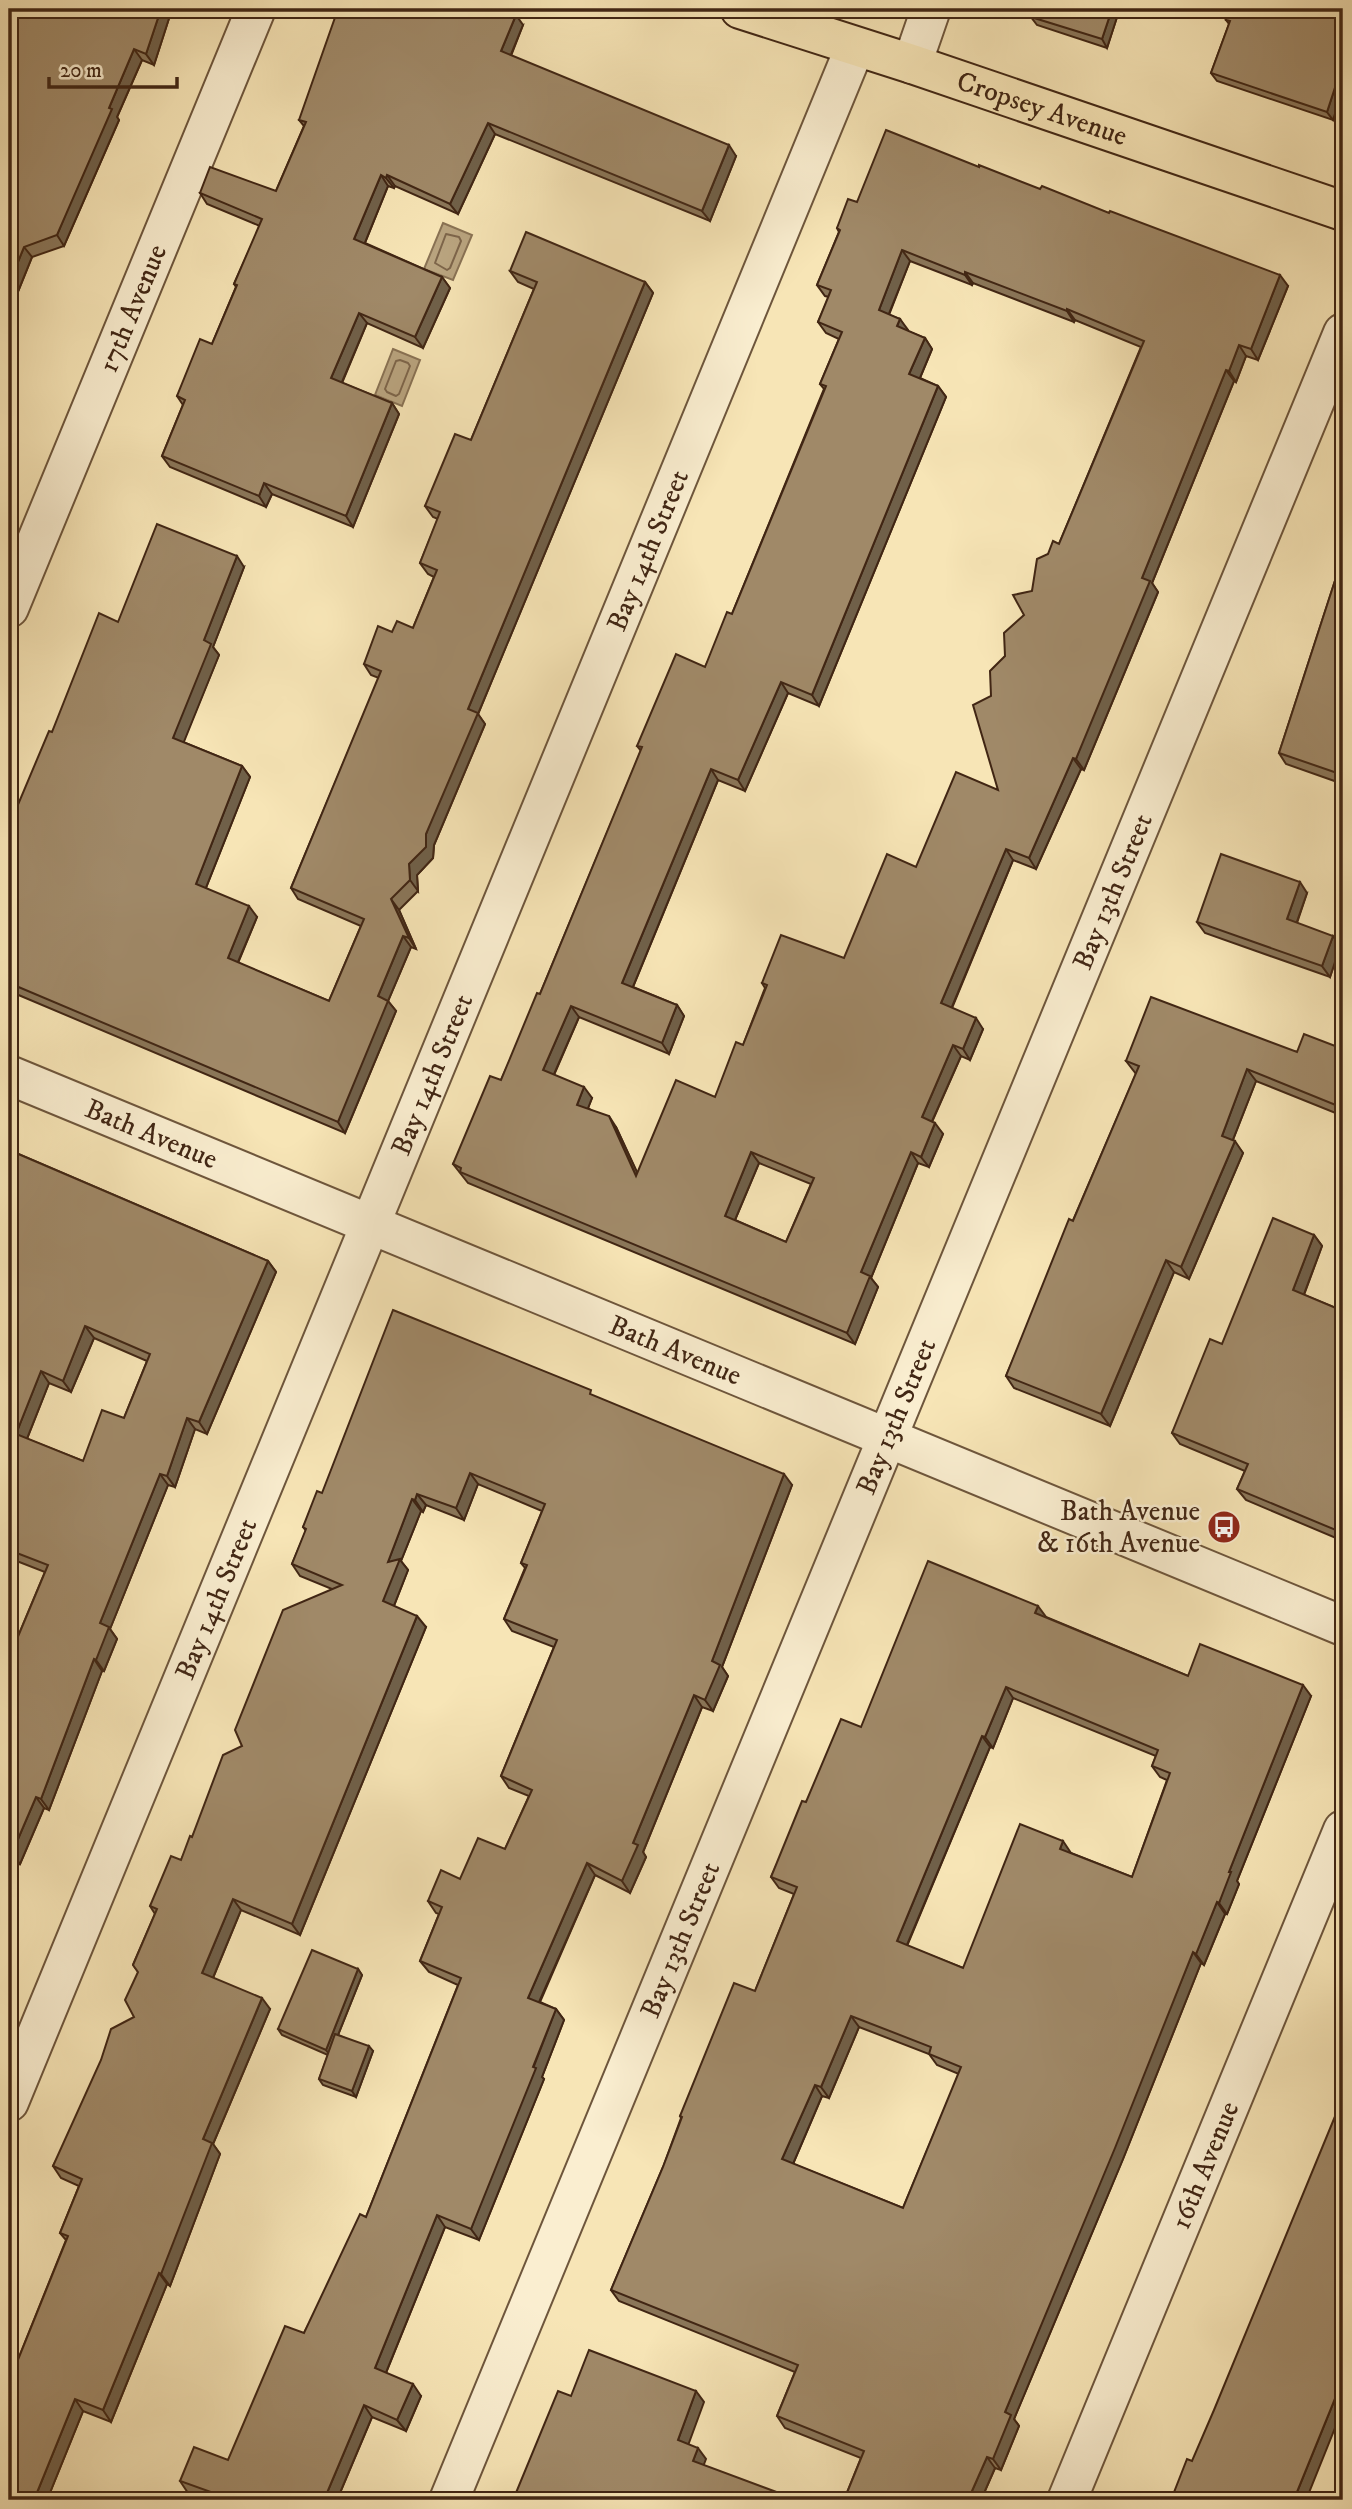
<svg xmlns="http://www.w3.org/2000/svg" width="1352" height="2509" viewBox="0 0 1352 2509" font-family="'IM FELL DW Pica',serif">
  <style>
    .water { fill: #b9a47f; stroke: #897254; stroke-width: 2 }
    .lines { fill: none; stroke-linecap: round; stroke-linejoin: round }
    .shore { stroke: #7d654a; stroke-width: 2 }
    .minor-casing { stroke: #6e563c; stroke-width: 42 }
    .major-casing { stroke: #412614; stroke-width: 42 }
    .minor { stroke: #faeed0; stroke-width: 38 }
    .major { stroke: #f7e5b6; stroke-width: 38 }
    .wall { fill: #8a7659; stroke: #412614; stroke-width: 2; fill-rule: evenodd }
    .shaded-wall { fill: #706049; stroke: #412614; stroke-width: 2 }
    .building { fill: #a08968; stroke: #412614; stroke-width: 2; fill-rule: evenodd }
    .labels { text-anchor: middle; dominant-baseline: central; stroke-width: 5; stroke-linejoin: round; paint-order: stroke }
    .street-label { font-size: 28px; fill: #412614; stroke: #faeed0 }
    .poi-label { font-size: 28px; fill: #412614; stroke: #faeed0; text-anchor: end }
  </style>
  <rect width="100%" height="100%" fill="#f7e5b6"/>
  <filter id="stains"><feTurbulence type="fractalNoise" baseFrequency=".00286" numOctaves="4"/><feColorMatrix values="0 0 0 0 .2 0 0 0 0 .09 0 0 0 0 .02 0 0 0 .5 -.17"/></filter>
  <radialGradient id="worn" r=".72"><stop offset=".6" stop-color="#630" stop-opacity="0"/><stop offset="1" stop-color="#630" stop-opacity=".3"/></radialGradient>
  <!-- water -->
  <g class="water">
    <polygon points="443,223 472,235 453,280 424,269"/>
    <polygon points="393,349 420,360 402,406 375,395"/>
  </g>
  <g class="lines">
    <!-- shore -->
    <g class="shore">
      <polygon points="446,234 459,237 461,241 450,268 447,270 435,263"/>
      <polygon points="400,360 408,363 410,366 399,394 396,396 387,392 385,389 396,361"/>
    </g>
    <defs>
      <g id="minor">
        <polyline points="912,64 931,9"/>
        <path id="s1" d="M 9,608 L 256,9"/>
        <path id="s2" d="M 9,1075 L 1343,1626"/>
        <path id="s3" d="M 9,2102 L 855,47"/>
        <path id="s4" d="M 449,2500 L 1343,333"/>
        <path id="s5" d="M 1067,2500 L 1343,1830"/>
      </g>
      <g id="major">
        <path id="s6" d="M 740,9 L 912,64 L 1343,211"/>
      </g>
    </defs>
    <!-- minor casing -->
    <use href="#minor" class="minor-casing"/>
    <!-- major casing -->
    <use href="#major" class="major-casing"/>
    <!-- minor -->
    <use href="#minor" class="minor"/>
    <!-- major -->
    <use href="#major" class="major"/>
  </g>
  <!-- wall -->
  <g class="wall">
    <polygon points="9,9 172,9 154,65 142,60 117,117 119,120 64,246 32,257 15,299 9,296"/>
    <polygon points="1343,9 1333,120 1217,81 1211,73 1229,24 1226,20"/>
    <polygon points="1116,11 1118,14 1107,48 1037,25 1031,17"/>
    <polygon points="523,25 511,56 736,156 710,221 495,134 458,214 395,186 394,188 388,186 365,243 442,277 450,288 423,348 367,323 342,383 392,403 399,414 353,527 272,494 266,507 170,467 162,456 183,405 177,396 212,344 236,287 234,284 260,226 207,204 200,193 276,191 304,126 299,120"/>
    <path d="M 979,167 L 1288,286 L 1258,360 L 1246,356 L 1236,382 L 1234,381 L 1152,583 L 1158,592 L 1084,770 L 1081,769 L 1036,869 L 1013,860 L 952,1008 L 983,1029 L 970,1060 L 961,1056 L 932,1122 L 943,1134 L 929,1167 L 918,1163 L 871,1278 L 878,1287 L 855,1344 L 468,1183 L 453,1164 L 501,1080 L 540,994 L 641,751 L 637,746 L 705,667 L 732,614 L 824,389 L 820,384 L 839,339 L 826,333 L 818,322 L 829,297 L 825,296 L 817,285 L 839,232 L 837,228 L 857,202 ZM 910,261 L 972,285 L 973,283 L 1074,322 L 1075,320 L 1141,347 L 1059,544 L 1048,554 L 1032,591 L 1024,615 L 1005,656 L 991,696 L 998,790 L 916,867 L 844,958 L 762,983 L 765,988 L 743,1045 L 715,1097 L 637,1173 L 616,1127 L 588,1108 L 592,1098 L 554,1075 L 579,1017 L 669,1054 L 684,1016 L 677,1005 L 633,987 L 718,780 L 745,791 L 788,693 L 819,706 L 946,397 L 938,386 L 920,378 L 932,349 L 925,338 L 907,331 L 900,319 L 889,315 ZM 759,1163 L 811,1184 L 786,1242 L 735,1220 Z"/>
    <polygon points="510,271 645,282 653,293 478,714 485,724 434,845 433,858 417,875 418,891 399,910 416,949 411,947 388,1001 396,1011 345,1133 9,991 9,826 52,732 118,622 244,567 213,647 219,655 183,742 242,766 250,777 206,888 257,917 238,963 329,1001 361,926 298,899 291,888 379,678 371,675 364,664 392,632 413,628 434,577 428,574 420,563 438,519 433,517 425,506 471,440 534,289 518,282"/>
    <polygon points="1343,556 1343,784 1286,764 1279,753"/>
    <polygon points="1307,893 1297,923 1340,947 1330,977 1205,933 1197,922"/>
    <polygon points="1343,1049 1343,1116 1256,1081 1233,1140 1243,1153 1189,1279 1174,1272 1110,1426 1014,1388 1006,1376 1136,1074 1126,1061"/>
    <path d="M 9,1150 L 268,1261 L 276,1272 L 207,1434 L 195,1429 L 175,1487 L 168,1485 L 110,1629 L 117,1639 L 104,1671 L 102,1671 L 49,1810 L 44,1808 L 20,1864 L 9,1866 L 9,1658 L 45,1572 L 9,1558 ZM 94,1338 L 147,1361 L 124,1418 L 83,1461 L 27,1439 L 49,1383 L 71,1392 Z"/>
    <polygon points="1314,1235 1322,1246 1304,1295 1343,1311 1343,1541 1246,1500 1237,1489 1245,1471 1180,1444 1172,1433 1222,1344"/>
    <polygon points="595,1397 792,1485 722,1667 728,1676 713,1711 702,1707 643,1852 646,1857 630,1893 595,1875 540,2002 556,2009 564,2020 542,2077 544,2079 479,2240 445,2227 386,2373 421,2396 406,2431 372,2417 337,2500 209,2500 188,2493 180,2481 228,2460 304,2333 366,2217 458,1985 429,1972 420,1961 439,1914 436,1913 428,1901 505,1849 529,1796 509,1788 501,1776 554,1647 512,1631 504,1619 525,1568 521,1563 542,1511 478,1484 464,1520 426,1505 423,1512 421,1511 401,1561 408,1570 394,1606 426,1627 300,1935 241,1910 213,1978 270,2009 213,2144 220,2154 170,2286 167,2284 111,2422 83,2411 47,2500 9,2500 11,2377 66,2240 60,2233 79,2186 61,2178 53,2166 134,2017 138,1972 133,1965 155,1914 150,1906 181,1860 192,1837 242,1746 332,1589 300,1576 292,1564 306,1531 303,1527 322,1493"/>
    <path d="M 1046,1617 L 1188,1676 L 1311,1696 L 1237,1881 L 1239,1884 L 1227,1914 L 1225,1914 L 1204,1965 L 1201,1963 L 1123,2159 L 1014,2419 L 1019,2426 L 1001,2470 L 995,2468 L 981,2500 L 844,2500 L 861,2458 L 785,2428 L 777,2416 L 795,2372 L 619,2301 L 611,2290 L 663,2167 L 681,2118 L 680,2116 L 755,1991 L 794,1894 L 779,1888 L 771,1877 L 806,1802 L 861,1727 ZM 1013,1698 L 1156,1756 L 1152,1766 L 1160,1777 L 1167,1780 L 1132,1877 L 1071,1853 L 963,1968 L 907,1946 L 990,1747 L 993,1748 ZM 859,2027 L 929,2054 L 937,2065 L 959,2074 L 903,2208 L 793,2164 L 822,2096 L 829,2098 Z"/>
    <polygon points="358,1969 362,1975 338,2035 373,2051 356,2097 323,2085 319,2079 328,2055 282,2035 278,2029"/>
  </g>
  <!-- shaded-wall -->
  <g class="shaded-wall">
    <polygon points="161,9 172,9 154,65 146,54"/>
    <polygon points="1112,9 1117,9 1116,11 1118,14 1107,48 1102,39"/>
    <polygon points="516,15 523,25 508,62 501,51"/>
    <polygon points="134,49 142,60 117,117 119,120 64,246 57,235 109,108"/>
    <polygon points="1343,63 1343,89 1333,120 1327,112"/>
    <polygon points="488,123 495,134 458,214 450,204"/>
    <polygon points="729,145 736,156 710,221 702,211"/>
    <polygon points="381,175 388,186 362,250 354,239"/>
    <polygon points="387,175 395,186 394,188 386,178"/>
    <polygon points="24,247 32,257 15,299 9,290 9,284"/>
    <polygon points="902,250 910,261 886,321 879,310"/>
    <polygon points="965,272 973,283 972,285 965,275"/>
    <polygon points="1280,275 1288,286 1258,360 1251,349"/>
    <polygon points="442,277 450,288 423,348 415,337"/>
    <polygon points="645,282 653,293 478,714 485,724 434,845 433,858 417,875 418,891 410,880 409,864 426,834 468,709"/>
    <polygon points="1067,309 1075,320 1074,322 1067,311"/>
    <polygon points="359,313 367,323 339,389 331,378"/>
    <polygon points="900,319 908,330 905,337 897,326"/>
    <polygon points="925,338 932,349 917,385 909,374"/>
    <polygon points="1239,345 1246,356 1236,382 1229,371"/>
    <polygon points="1226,370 1234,381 1152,583 1158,592 1084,770 1076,759 1142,578"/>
    <polygon points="938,386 946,397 819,706 812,695"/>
    <polygon points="392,403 399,414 353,527 346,516"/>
    <polygon points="264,483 272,494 266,507 259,496"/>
    <polygon points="237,556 244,567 213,647 219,655 181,749 173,738 204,640"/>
    <polygon points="781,682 788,693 745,791 738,780"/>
    <polygon points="1073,758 1081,769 1036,869 1029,858"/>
    <polygon points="242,766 250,777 203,895 196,884"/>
    <polygon points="711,769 718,780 630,994 622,983"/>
    <polygon points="1006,849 1013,860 949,1014 941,1003"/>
    <polygon points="1300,882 1307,893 1294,930 1287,919"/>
    <polygon points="391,899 399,910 416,949 409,938"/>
    <polygon points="249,906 257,917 235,969 228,958"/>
    <polygon points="403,936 411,947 388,1001 396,1011 345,1133 338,1122 378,996"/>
    <polygon points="1333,936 1340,947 1330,977 1322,966"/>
    <polygon points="677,1005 684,1016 669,1054 662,1043"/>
    <polygon points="571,1006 579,1017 551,1081 543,1070"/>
    <polygon points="976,1018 983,1029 970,1060 963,1049"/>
    <polygon points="953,1045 961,1056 929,1128 922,1117"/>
    <polygon points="1247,1069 1256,1081 1230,1147 1222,1136"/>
    <polygon points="584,1087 592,1098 585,1116 577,1105"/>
    <polygon points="609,1116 616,1127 644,1187 636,1176"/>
    <polygon points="935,1123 943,1134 929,1167 921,1157"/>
    <polygon points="1235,1141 1243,1153 1189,1279 1181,1267"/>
    <polygon points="751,1152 759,1163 732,1227 725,1216"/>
    <polygon points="911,1152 918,1163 871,1278 878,1287 855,1344 847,1333 861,1272"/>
    <polygon points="1314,1235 1322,1246 1301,1302 1293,1290"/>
    <polygon points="1166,1260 1174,1272 1110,1426 1101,1414"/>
    <polygon points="268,1261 276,1272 207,1434 199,1422"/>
    <polygon points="85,1326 94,1338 71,1392 63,1381"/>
    <polygon points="41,1371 49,1383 24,1446 16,1434"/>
    <polygon points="187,1418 195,1429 175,1487 167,1476"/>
    <polygon points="470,1473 478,1484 464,1520 456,1508"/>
    <polygon points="160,1474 168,1485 110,1629 117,1639 104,1671 96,1660 100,1623"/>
    <polygon points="784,1474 792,1485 722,1667 728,1676 713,1711 705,1700 712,1661"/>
    <polygon points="417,1494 426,1505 423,1512 415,1500"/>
    <polygon points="412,1499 421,1511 401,1561 408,1570 391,1613 383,1601 388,1562"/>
    <polygon points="1038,1606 1046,1617 1043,1624 1035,1613"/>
    <polygon points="417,1616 426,1627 300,1935 292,1924"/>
    <polygon points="94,1659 102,1671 49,1810 41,1799"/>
    <polygon points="1303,1685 1311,1696 1237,1881 1239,1884 1227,1914 1219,1903 1229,1872"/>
    <polygon points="1006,1687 1013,1698 993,1748 985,1737"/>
    <polygon points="694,1695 702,1707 643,1852 646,1857 630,1893 622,1881 633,1843"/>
    <polygon points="982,1736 990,1747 904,1952 897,1941"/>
    <polygon points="36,1797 44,1808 20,1864 12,1853"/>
    <polygon points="1063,1841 1071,1853 1067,1860 1060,1849"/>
    <polygon points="587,1863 595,1875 536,2009 528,1998"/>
    <polygon points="233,1899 241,1910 210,1985 202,1973"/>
    <polygon points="1217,1902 1225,1914 1204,1965 1196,1954"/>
    <polygon points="1193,1952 1201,1963 1123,2159 1014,2419 1019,2426 1001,2470 993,2459 1005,2412"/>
    <polygon points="358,1969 362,1975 330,2055 326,2050"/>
    <polygon points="262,1998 270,2009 213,2144 220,2154 170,2286 161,2274 203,2139"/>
    <polygon points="556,2009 564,2020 542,2077 544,2079 479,2240 471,2229"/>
    <polygon points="851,2016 859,2027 829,2098 821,2087"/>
    <polygon points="369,2046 373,2051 356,2097 352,2091"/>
    <polygon points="815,2085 822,2096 790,2171 782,2159"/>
    <polygon points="437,2215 445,2227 383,2380 375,2368"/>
    <polygon points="159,2273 167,2284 111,2422 103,2410"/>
    <polygon points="1343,2379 1343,2408 1306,2500 1297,2492"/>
    <polygon points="413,2384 421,2396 406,2431 397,2420"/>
    <polygon points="696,2391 704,2402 686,2451 678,2440"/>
    <polygon points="75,2399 83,2411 47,2500 34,2500"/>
    <polygon points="364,2405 372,2417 337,2500 324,2500"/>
    <polygon points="698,2448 706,2459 701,2472 693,2461"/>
    <polygon points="987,2457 995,2468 981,2500 968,2500"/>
  </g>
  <!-- building -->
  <g class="building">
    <polygon points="9,9 161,9 146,54 134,49 109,108 112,109 57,235 24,247 9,284 9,55 11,50 9,49"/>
    <polygon points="338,9 502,9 516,15 501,51 729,145 702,211 488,123 450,204 387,175 386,178 381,175 354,239 442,277 415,337 359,313 331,378 392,403 346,516 264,483 259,496 162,456 185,400 177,396 200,339 212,344 237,285 234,284 262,219 200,193 210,167 276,191 306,122 299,120"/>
    <polygon points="1034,9 1112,9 1102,39 1031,17"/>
    <polygon points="1230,9 1343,9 1343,63 1327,112 1211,73 1230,21 1226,20"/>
    <path d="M 886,130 L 979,167 L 979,165 L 1040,189 L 1042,186 L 1109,213 L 1110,211 L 1280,275 L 1251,349 L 1239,345 L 1229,371 L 1226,370 L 1142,578 L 1150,581 L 1076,759 L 1073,758 L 1029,858 L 1006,849 L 941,1003 L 976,1018 L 963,1049 L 953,1045 L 922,1117 L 935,1123 L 921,1157 L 911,1152 L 861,1272 L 870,1276 L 847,1333 L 460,1172 L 461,1168 L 453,1164 L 490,1076 L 501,1080 L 537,993 L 540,994 L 642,747 L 637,746 L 676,654 L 705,667 L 727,612 L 732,614 L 826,386 L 820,384 L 842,332 L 818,322 L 831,290 L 817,285 L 840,230 L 837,228 L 848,199 L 857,202 ZM 902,250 L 965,275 L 965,272 L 1067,311 L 1067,309 L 1144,341 L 1059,544 L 1053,541 L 1048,554 L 1037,559 L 1032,591 L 1013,595 L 1024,615 L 1004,633 L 1005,656 L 990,671 L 991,696 L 973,705 L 998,790 L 956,772 L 916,867 L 887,854 L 844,958 L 781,935 L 762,983 L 767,985 L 743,1045 L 736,1042 L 715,1097 L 676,1080 L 636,1176 L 609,1116 L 577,1105 L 584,1087 L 543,1070 L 571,1006 L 662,1043 L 677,1005 L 622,983 L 711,769 L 738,780 L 781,682 L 812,695 L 938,386 L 909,374 L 925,338 L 897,326 L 900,319 L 879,310 ZM 751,1152 L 814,1178 L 786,1242 L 725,1216 Z"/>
    <polygon points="526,232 645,282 468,709 478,713 426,834 426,847 409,864 410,880 391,899 409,938 403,936 378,996 388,1001 338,1122 9,983 9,826 49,731 52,732 99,613 118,622 157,524 237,556 204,640 211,644 173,738 242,766 196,884 249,906 228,958 329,1001 364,919 291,888 381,671 364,664 378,626 392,632 397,621 413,628 437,570 420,563 440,512 425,506 455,434 471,440 537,282 510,271"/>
    <polygon points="1343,556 1343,775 1279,753"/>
    <polygon points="1221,854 1300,882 1287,919 1333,936 1322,966 1197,922"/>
    <polygon points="1151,997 1297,1052 1304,1034 1343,1049 1343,1108 1247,1069 1222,1136 1235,1141 1181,1267 1166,1260 1101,1414 1006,1376 1069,1219 1073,1221 1139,1066 1126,1061"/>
    <path d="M 9,1150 L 268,1261 L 199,1422 L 187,1418 L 167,1476 L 160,1474 L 100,1623 L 109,1627 L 96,1660 L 94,1659 L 41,1799 L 36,1797 L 12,1853 L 9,1853 L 9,1658 L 48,1565 L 9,1550 ZM 85,1326 L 150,1354 L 124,1418 L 102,1410 L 83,1461 L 16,1434 L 41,1371 L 63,1381 Z"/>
    <polygon points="1273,1218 1314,1235 1293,1290 1343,1311 1343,1533 1237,1489 1248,1464 1172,1433 1210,1339 1222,1344"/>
    <polygon points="393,1310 591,1390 590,1394 784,1474 712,1661 720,1665 705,1700 694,1695 633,1843 638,1845 622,1881 587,1863 528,1998 556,2009 533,2067 536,2068 471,2229 437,2215 375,2368 413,2384 397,2420 364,2405 324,2500 233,2500 180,2481 194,2447 228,2460 285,2326 304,2333 360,2214 366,2217 461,1978 420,1961 442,1907 428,1901 441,1870 460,1879 478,1838 505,1849 532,1790 501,1776 557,1640 504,1619 527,1565 521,1563 545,1504 470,1473 456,1508 417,1494 415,1500 412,1499 388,1562 400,1559 383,1601 417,1616 292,1924 233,1899 202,1973 262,1998 203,2139 212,2143 161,2274 159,2273 103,2410 75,2399 34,2500 9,2500 9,2376 11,2377 68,2236 60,2233 82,2179 53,2166 101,2060 111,2029 134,2017 125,2000 138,1972 133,1965 157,1909 150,1906 171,1856 181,1860 190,1836 192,1837 223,1755 242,1746 235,1730 283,1610 342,1585 292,1564 306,1529 303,1527 317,1491 322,1493"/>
    <path d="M 928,1561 L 1038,1606 L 1035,1613 L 1188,1676 L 1200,1644 L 1303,1685 L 1229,1872 L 1231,1872 L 1219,1903 L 1217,1902 L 1196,1954 L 1193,1952 L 1115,2148 L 1005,2412 L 1011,2415 L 993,2459 L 987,2457 L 968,2500 L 844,2500 L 864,2451 L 777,2416 L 798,2365 L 611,2290 L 663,2167 L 682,2117 L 680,2116 L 734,1983 L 755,1991 L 797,1887 L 771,1877 L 802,1801 L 806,1802 L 841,1719 L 861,1727 ZM 1006,1687 L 1158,1750 L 1152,1766 L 1170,1773 L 1132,1877 L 1060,1849 L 1063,1841 L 1020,1824 L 963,1968 L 897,1941 L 982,1736 L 985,1737 ZM 851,2016 L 931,2047 L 929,2054 L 961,2067 L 903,2208 L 782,2159 L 815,2085 L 821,2087 Z"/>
    <polygon points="312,1950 358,1969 326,2050 278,2029"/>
    <polygon points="335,2034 369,2046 352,2091 319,2079"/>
    <polygon points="1343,2097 1343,2379 1297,2492 1308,2496 1307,2500 1171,2500 1187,2459 1192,2461 1214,2410"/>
    <polygon points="589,2350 696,2391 678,2440 698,2448 693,2461 798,2500 513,2500 558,2391 571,2396"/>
  </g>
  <!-- icons -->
  <defs>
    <symbol id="bus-disc" viewBox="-11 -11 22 22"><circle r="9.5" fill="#8f2418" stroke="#faeed0"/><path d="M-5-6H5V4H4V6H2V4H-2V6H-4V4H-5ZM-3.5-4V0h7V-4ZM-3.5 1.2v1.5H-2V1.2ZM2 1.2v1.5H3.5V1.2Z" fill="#fff"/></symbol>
  </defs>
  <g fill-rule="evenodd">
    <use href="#bus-disc" x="1205" y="1508" width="38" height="38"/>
  </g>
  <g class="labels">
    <!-- street labels -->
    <g class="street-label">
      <text stroke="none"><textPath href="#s6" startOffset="318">Cropsey Avenue</textPath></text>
      <text stroke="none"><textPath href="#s1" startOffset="324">17th Avenue</textPath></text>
      <text stroke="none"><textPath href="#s3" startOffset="1678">Bay 14th Street</textPath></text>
      <text stroke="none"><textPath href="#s4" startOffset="1740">Bay 13th Street</textPath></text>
      <text stroke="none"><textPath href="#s3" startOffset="1111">Bay 14th Street</textPath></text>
      <text stroke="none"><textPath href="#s2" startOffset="154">Bath Avenue</textPath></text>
      <text stroke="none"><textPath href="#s2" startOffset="721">Bath Avenue</textPath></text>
      <text stroke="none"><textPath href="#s4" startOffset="1172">Bay 13th Street</textPath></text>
      <text stroke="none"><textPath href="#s3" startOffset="544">Bay 14th Street</textPath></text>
      <text stroke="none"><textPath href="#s4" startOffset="606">Bay 13th Street</textPath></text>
      <text stroke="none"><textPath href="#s5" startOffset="362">16th Avenue</textPath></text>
    </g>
    <!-- poi labels -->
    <g class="poi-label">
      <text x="1200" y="1511">Bath Avenue<tspan x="1200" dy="32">&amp; 16th Avenue</tspan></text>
    </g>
  </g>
  <!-- margin -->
  <rect width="1352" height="2509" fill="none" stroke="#f7e5b6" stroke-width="35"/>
  <rect x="10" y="10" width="1331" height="2488" fill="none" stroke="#412614" stroke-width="3.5"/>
  <rect x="18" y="18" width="1317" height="2474" fill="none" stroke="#412614" stroke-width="2"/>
  <!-- scale -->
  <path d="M49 77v10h128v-10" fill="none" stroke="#412614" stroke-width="3.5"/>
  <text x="60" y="77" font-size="21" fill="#412614" stroke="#faeed0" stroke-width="5" paint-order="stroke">20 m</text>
  <rect width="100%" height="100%" filter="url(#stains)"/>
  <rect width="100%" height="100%" fill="url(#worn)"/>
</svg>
